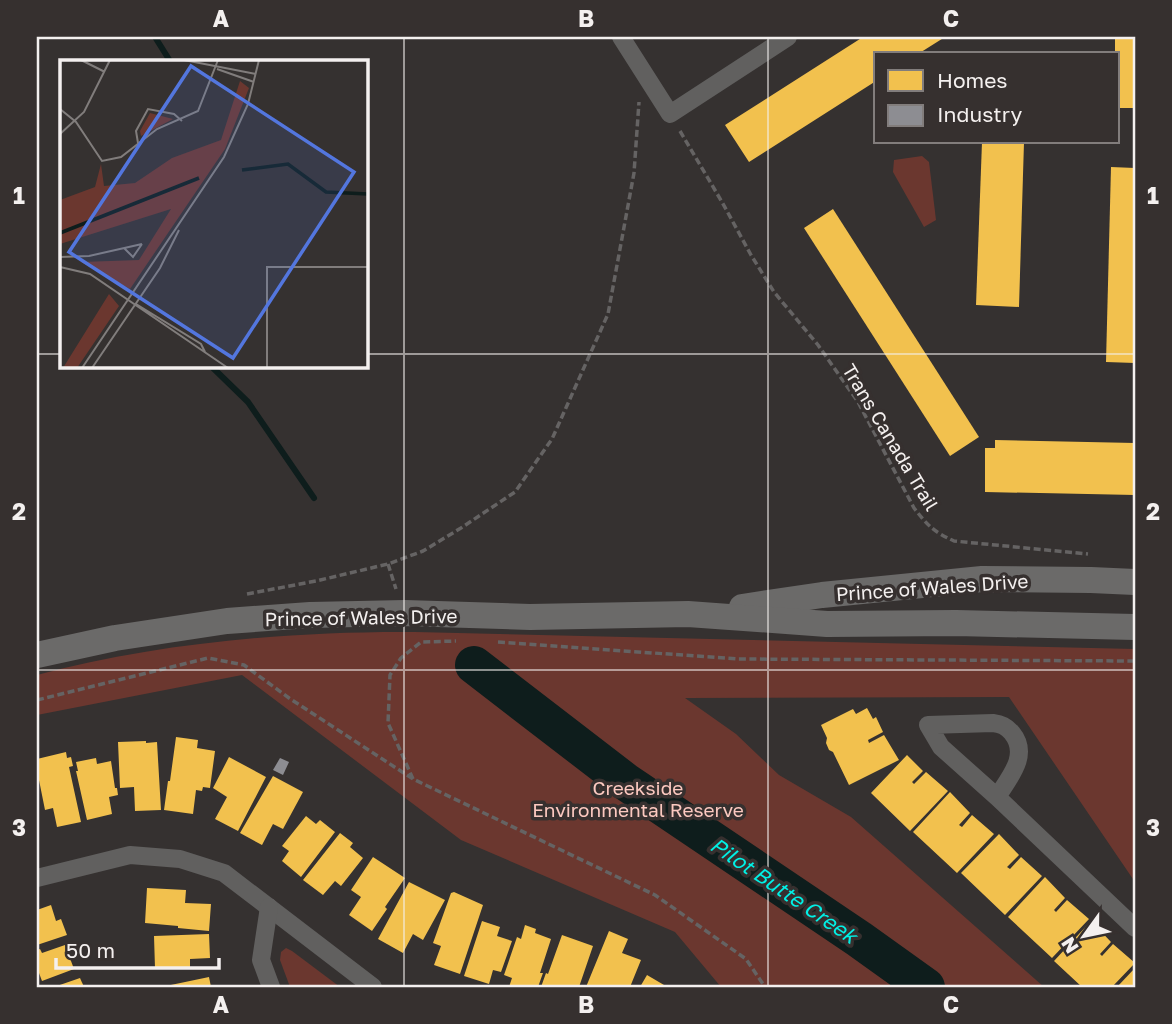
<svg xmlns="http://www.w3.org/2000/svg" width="1172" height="1024" viewBox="0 0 1172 1024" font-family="'Golos Text',sans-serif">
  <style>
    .green { fill: #6b372f }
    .homes { fill: #f2c14e }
    .industry { fill: #8d8d92 }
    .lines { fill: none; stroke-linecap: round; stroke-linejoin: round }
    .stream { stroke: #0e1d1c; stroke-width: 6 }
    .river { stroke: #0e1d1c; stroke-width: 38 }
    .path { stroke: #656363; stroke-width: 3.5; stroke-dasharray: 7 3.5; stroke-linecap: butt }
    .street { stroke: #61605f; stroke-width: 18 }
    .secondary { stroke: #6b6a69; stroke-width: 26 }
    .grid { fill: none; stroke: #f4f0ef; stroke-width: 2; stroke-opacity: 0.55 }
    .labels { text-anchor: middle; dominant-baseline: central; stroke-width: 7; stroke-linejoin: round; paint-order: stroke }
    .street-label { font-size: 19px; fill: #f4f0ef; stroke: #36302f }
    .park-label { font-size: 19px; fill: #fcc9c0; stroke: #36302f }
    .water-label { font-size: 21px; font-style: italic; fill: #01f0e5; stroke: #36302f }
    .inset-river { fill: none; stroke: #0e1d1c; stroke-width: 3.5 }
    .inset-road { fill: none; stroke: #817d7c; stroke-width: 2 }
    .view { fill: #5376de; fill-opacity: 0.15; stroke: #5376de; stroke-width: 3.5 }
    .inset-edge { fill: none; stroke: #f4f0ef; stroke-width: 3.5 }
    .neatline { fill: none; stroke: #f4f0ef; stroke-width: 2.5 }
    .grid-label { font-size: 23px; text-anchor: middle; font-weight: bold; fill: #f4f0ef }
  </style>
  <rect width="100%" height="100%" fill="#353130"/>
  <!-- green -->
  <g class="green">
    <polygon points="922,156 929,162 936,220 924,227 893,172 894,160"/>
    <path d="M 415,632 L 1135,649 L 1135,882 L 1009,697 L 685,698 L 736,734 L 779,775 L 851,817 L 1044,987 L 721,987 L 675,932 L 461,840 L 242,675 L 37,715 L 37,675 C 156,643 292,631 415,632 Z"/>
    <polygon points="286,948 292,951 340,987 290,987 280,960 281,952"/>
  </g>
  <!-- homes -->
  <g class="homes">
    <polygon points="863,37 945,37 918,54 876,54 876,81 749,162 725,125"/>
    <polygon points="1115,37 1135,37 1135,108 1118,108 1118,54 1115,54"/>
    <polygon points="982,142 1024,142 1019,307 976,305"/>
    <polygon points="1111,167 1135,168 1135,363 1106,362"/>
    <polygon points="833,209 979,437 950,456 804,228"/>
    <polygon points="995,440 1135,443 1135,495 985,492 985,448 995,448"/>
    <polygon points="867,708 873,719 876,717 883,732 868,740 869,743 884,735 899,760 849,785 833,752 829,750 826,743 827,738 821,725 853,709 856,714"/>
    <polygon points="176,737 198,740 197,748 215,751 210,788 203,787 202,791 196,790 193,814 164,810 168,781 170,781"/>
    <polygon points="146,741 146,743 157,742 161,810 135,811 134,787 120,788 118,742"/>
    <polygon points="66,752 67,758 71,757 73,766 69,767 81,822 57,827 53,808 45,810 37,770 37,759"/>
    <polygon points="907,755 923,771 912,782 914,784 926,772 948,791 910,831 871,793"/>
    <polygon points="229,757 266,777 238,831 215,819 227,797 213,788"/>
    <polygon points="96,758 97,764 111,761 115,788 117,788 118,795 109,797 112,814 87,820 76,771 78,771 76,762"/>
    <polygon points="273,776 303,792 283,829 273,824 262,845 240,833"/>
    <polygon points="950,792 970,813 959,825 962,827 972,815 994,834 957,873 913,832"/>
    <polygon points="306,816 316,824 320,820 335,832 301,877 282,861 289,851 282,846"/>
    <polygon points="340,833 353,843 350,847 363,858 341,886 335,881 323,895 303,880"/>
    <polygon points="999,834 1019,855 1007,867 1010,869 1021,857 1042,876 1005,915 961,873"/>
    <polygon points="373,857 405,878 385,907 387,909 372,931 349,915 361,897 351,890"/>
    <polygon points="1045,877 1065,898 1054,910 1056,912 1067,900 1089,919 1052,958 1008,917"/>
    <polygon points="409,882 445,900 423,940 413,934 403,953 378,939"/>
    <polygon points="147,888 186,890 185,903 211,904 209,931 178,928 178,926 145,923"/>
    <polygon points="454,892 483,905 460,974 434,965 441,946 433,943 451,893"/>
    <polygon points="51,905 56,921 61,919 67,935 37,945 37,910"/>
    <polygon points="482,921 500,927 497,936 512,941 501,972 493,970 489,984 464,976"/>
    <polygon points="1091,921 1111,942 1100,954 1102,956 1113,944 1135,963 1112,987 1082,987 1054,961"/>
    <polygon points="525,925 536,929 535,933 551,939 540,973 543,973 538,987 509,987 512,978 504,975 517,937 521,939"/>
    <polygon points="609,931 628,939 622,953 641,960 630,987 586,987"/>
    <polygon points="209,934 210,958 190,959 190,967 155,968 154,936"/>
    <polygon points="562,935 593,946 579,987 541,987 546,973 548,974"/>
    <polygon points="65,945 74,969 42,981 39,973 37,974 37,950 40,949 42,953"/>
    <polygon points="1135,968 1135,987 1117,987"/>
    <polygon points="647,975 664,985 663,987 640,987"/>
    <polygon points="209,977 211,987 166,987 166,986"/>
    <polygon points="80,978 84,987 54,987"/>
  </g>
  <!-- industry -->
  <polygon class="industry" points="280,758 289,762 283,775 273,770"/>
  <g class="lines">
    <!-- stream -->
    <g class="stream">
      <polyline points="155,37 170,61"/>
      <polyline points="211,366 248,402 314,498"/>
    </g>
    <!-- river -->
    <polyline class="river" points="474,665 626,782 859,939 926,987"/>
    <!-- path -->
    <g class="path">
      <path d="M 680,131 L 722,202 L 751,255 L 774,292 L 818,345 L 858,402 L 914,508 C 928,526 934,532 954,541 L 1088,554"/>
      <polyline points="388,564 396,589"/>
      <polyline points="247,594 316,581 388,564 423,551 461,528 515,492 552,439 608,314 634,173 639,102"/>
      <polyline points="498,642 738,659 1135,661"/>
      <polyline points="37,700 208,658 244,665 289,698 413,779 655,895 746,959 765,987"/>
      <polyline points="413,779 388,723 390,675 401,658 421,642 456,641"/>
    </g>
    <!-- street -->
    <g class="street">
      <polyline points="621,37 670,114 788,37"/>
      <path d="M 997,797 C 1009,778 1030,755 1012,733 C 1006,726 1001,724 993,723 L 928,725 L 941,747 L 997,797 L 1135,928"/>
      <polyline points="37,878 130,855 180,859 224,873 373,987"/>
      <polyline points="269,907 261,960 271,987"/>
    </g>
    <!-- secondary -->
    <g class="secondary">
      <polyline points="742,607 822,595 982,579 1091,580 1135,582"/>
      <polyline points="37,655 115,638 227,621 310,615 405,613 530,617 688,614 827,624 956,623 1135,627"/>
    </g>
  </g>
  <!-- grid -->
  <path class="grid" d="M 404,37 L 404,987M 768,37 L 768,987M 37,354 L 61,354M 366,354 L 1135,354M 37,670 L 1135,670"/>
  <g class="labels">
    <!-- street labels -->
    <g class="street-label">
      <text transform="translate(891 437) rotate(59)">Trans Canada Trail</text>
      <text transform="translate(932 587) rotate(-4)">Prince of Wales Drive</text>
      <text transform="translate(361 617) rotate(-1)">Prince of Wales Drive</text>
    </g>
    <!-- park labels -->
    <g class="park-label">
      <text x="638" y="787">Creekside<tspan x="638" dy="22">Environmental Reserve</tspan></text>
    </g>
    <!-- water labels -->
    <g class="water-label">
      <text transform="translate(784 890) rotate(34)">Pilot Butte Creek</text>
    </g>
  </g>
  <!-- overview -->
  <g transform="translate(60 60)">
    <rect width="308" height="308" fill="#353130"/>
    <path d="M 180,21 L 189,28 L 165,89 L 70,229 L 21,202 L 79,200 L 111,149 L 0,184 L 0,140 L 35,127 L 41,104 L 44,126 L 75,123 L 112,98 L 161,80 ZM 90,53 L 113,59 L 81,76 L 80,71 ZM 49,234 L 59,246 L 17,308 L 3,308 Z" fill="#6b372f"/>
    <path class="inset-river" d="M 182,110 L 228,104 L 266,132 L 308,134M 0,173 L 139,118"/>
    <path class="inset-road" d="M 21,0 L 45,12M 124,0 L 196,14M 157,9 L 194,22M 0,49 L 16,62 L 42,101 L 61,97 L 97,69 L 138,51 L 158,0M 0,74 L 24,52 L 50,0M 78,83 L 76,71 L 88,49 L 114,54 L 122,61M 64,188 L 73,197 L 82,184M 0,197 L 29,196 L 82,184M 0,207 L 30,214 L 168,308M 76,244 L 141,284 L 145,292M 22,308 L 164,97 L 188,44 L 199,0M 32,308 L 100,208 L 119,170M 207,308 L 207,207 L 308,207"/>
    <path class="view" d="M 131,6 L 294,112 L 173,298 L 9,192 Z"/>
    <rect width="308" height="308" class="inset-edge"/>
  </g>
  <!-- border -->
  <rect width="1172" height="1024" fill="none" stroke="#36302f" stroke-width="77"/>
  <!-- legend -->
  <rect x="874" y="52" width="245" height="91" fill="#36302f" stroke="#827d7c" stroke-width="2"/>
  <rect x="888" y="70" width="35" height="21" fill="#f2c14e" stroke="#827d7c" stroke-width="2"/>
  <text x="937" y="88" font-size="21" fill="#f4f0ef">Homes</text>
  <rect x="888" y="105" width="35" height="21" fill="#8d8d92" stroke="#827d7c" stroke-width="2"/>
  <text x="937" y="122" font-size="21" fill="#f4f0ef">Industry</text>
  <!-- north arrow -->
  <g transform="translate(1084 936) rotate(237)" stroke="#36302f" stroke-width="5" paint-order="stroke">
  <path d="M0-5L12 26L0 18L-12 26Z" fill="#f4f0ef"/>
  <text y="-10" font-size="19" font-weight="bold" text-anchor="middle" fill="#f4f0ef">N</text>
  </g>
  <!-- scale -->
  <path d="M56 958v10h163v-10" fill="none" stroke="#f4f0ef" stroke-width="3.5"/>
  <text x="66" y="958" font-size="21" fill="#f4f0ef" stroke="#36302f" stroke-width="5" paint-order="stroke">50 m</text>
  <rect x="38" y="38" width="1096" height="948" class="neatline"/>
  <g class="grid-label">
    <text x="221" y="27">A</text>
    <text x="586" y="27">B</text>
    <text x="951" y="27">C</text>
    <text x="19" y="204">1</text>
    <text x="1153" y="204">1</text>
    <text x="19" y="520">2</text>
    <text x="1153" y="520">2</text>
    <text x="19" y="836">3</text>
    <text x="1153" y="836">3</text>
    <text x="221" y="1013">A</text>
    <text x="586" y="1013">B</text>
    <text x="951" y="1013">C</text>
  </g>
</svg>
